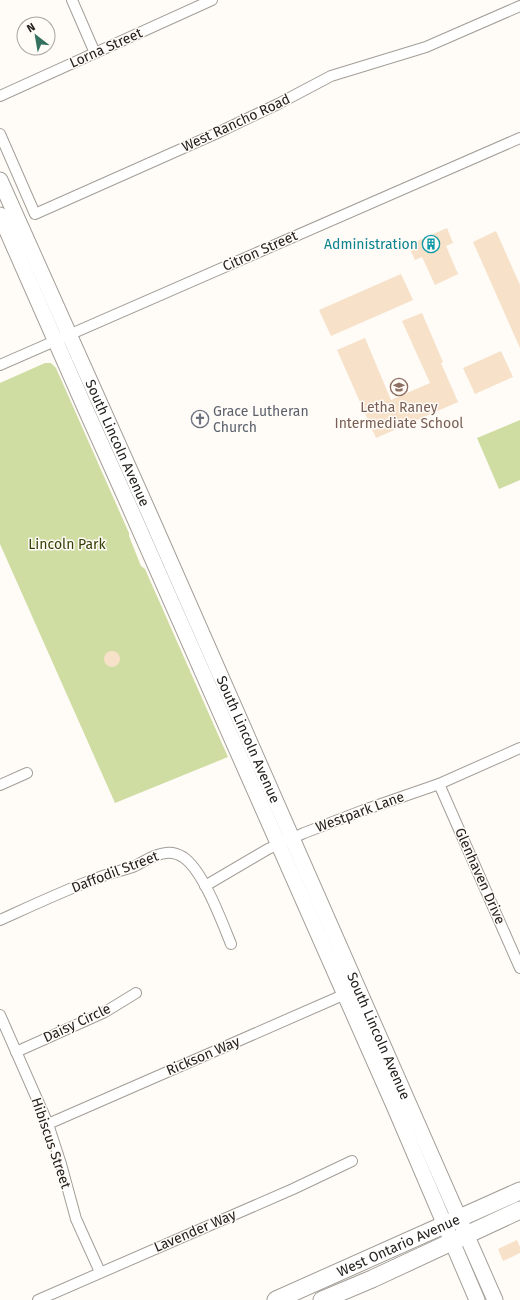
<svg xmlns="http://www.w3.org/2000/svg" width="520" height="1300" viewBox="0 0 520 1300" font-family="'Fira Sans',sans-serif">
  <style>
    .green { fill: #cfdda2 }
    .building { fill: #f7e1c8 }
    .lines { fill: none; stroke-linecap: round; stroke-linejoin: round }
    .street-casing { stroke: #a39e97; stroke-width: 12 }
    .secondary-casing { stroke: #a39e97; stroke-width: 17 }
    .primary-casing { stroke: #a39e97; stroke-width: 19 }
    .street { stroke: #fff; stroke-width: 10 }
    .secondary { stroke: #fff; stroke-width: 15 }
    .primary { stroke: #fff; stroke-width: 17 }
    .labels { text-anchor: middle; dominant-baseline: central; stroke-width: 3; stroke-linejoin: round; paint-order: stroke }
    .street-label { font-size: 14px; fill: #24211f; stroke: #fffbf7 }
    .culture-label { font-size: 14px; fill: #0d838f; stroke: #fffbf7; text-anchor: end }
    .education-label { font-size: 14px; fill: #785e54; stroke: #fffbf7 }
    .worship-label { font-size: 14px; fill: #5b616d; stroke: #fffbf7; text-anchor: start }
    .park-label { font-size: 14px; fill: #363f04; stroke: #fffbf7 }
  </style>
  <rect width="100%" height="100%" fill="#fffbf7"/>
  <!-- green -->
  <g class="green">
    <polygon points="45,363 51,363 56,368 129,533 129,536 141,566 145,569 228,757 115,803 0,544 0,383"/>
    <polygon points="520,420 520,480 499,489 477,438"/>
  </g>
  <!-- building -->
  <g class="building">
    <polygon points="447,228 453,243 446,246 458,274 435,285 422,257 415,260 408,245"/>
    <polygon points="496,231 520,285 520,348 473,242"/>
    <polygon points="401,274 413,300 331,336 319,310"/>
    <polygon points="422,313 443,362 441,363 458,402 376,438 337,350 365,338 391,400 430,383 402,321"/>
    <polygon points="501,351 513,377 475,394 463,368"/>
    <circle cx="112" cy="659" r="8"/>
    <polygon points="517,1240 520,1247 520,1253 503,1261 498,1249"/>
  </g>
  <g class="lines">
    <defs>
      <g id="street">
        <polyline points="72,0 95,53"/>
        <polyline points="0,96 212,0"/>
        <polyline points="0,134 35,214 215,134 278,104 331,76 426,47 520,6"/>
        <polyline points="0,365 520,138"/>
        <polyline points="439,784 520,968"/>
        <polyline points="0,785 27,773"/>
        <polyline points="205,886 268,849 304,833 364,810 439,784 520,748"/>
        <path d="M 0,920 C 31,906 61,892 92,880 C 106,874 121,871 135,866 C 145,861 154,854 166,853 C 172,852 178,854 183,857 C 203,870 222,922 231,944"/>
        <polyline points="0,1015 48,1124 61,1164 76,1219 100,1272"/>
        <polyline points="16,1052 105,1012 136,993"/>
        <polyline points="48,1124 350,992"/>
        <polyline points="38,1300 293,1189 352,1161"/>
      </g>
      <g id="secondary">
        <path id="s1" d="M 0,180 L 149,513 L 495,1300"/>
        <polyline points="0,215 86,410 126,499 395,1108 477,1300"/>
      </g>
      <g id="primary">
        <path id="s2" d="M 276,1300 L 520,1191"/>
        <polyline points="322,1300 372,1279 520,1210"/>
      </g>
    </defs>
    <!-- street casing -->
    <use href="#street" class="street-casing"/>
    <!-- secondary casing -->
    <use href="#secondary" class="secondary-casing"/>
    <!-- primary casing -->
    <use href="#primary" class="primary-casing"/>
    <!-- street -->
    <use href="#street" class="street"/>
    <!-- secondary -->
    <use href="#secondary" class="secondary"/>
    <!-- primary -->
    <use href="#primary" class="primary"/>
  </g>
  <!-- icons -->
  <defs>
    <symbol id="building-ring" viewBox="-11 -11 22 22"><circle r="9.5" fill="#fffbf7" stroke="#0f9aa8" stroke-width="1.5"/><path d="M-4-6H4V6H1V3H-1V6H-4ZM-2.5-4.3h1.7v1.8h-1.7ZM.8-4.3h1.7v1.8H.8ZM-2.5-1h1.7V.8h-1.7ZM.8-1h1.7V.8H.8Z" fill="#0f9aa8"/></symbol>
    <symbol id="school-ring" viewBox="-11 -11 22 22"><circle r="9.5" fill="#fffbf7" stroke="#8d6e63" stroke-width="1.5"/><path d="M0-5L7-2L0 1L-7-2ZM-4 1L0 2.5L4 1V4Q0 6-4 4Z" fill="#8d6e63"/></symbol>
    <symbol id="church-ring" viewBox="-11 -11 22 22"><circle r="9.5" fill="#fffbf7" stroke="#6b7280" stroke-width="1.5"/><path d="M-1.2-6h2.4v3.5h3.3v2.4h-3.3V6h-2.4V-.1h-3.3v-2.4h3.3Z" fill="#6b7280"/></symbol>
  </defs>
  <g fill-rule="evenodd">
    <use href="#building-ring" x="421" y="234" width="20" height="20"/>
    <use href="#school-ring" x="389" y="377" width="20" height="20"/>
    <use href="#church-ring" x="190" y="409" width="20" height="20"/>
  </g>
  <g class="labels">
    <!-- street labels -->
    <g class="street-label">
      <text transform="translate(106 48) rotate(-24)">Lorna Street</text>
      <text transform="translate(236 123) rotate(-25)">West Rancho Road</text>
      <text transform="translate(260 251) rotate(-24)">Citron Street</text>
      <text stroke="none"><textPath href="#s1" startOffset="288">South Lincoln Avenue</textPath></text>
      <text stroke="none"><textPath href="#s1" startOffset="612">South Lincoln Avenue</textPath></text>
      <text transform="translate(360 812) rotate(-20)">Westpark Lane</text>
      <text transform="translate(115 872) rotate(-21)">Daffodil Street</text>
      <text transform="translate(480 876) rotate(66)">Glenhaven Drive</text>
      <text transform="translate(77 1023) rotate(-25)">Daisy Circle</text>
      <text stroke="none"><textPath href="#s1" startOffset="936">South Lincoln Avenue</textPath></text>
      <text transform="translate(203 1056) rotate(-23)">Rickson Way</text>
      <text transform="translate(51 1143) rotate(71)">Hibiscus Street</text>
      <text transform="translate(195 1231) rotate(-23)">Lavender Way</text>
      <text stroke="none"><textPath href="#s2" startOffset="134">West Ontario Avenue</textPath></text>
    </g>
    <!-- culture labels -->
    <g class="culture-label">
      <text x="418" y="244">Administration</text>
    </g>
    <!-- education labels -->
    <g class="education-label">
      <text x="399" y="407">Letha Raney<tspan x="399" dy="16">Intermediate School</tspan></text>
    </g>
    <!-- worship labels -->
    <g class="worship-label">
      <text x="213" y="411">Grace Lutheran<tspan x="213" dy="16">Church</tspan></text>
    </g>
    <!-- park labels -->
    <g class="park-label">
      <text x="67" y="544">Lincoln Park</text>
    </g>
  </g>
  <!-- north arrow -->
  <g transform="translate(36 36) rotate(329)"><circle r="19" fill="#fffbf7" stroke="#a7a4a1"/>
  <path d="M0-3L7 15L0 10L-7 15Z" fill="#34725f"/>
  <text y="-6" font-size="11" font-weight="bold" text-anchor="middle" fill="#24211f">N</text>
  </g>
</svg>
